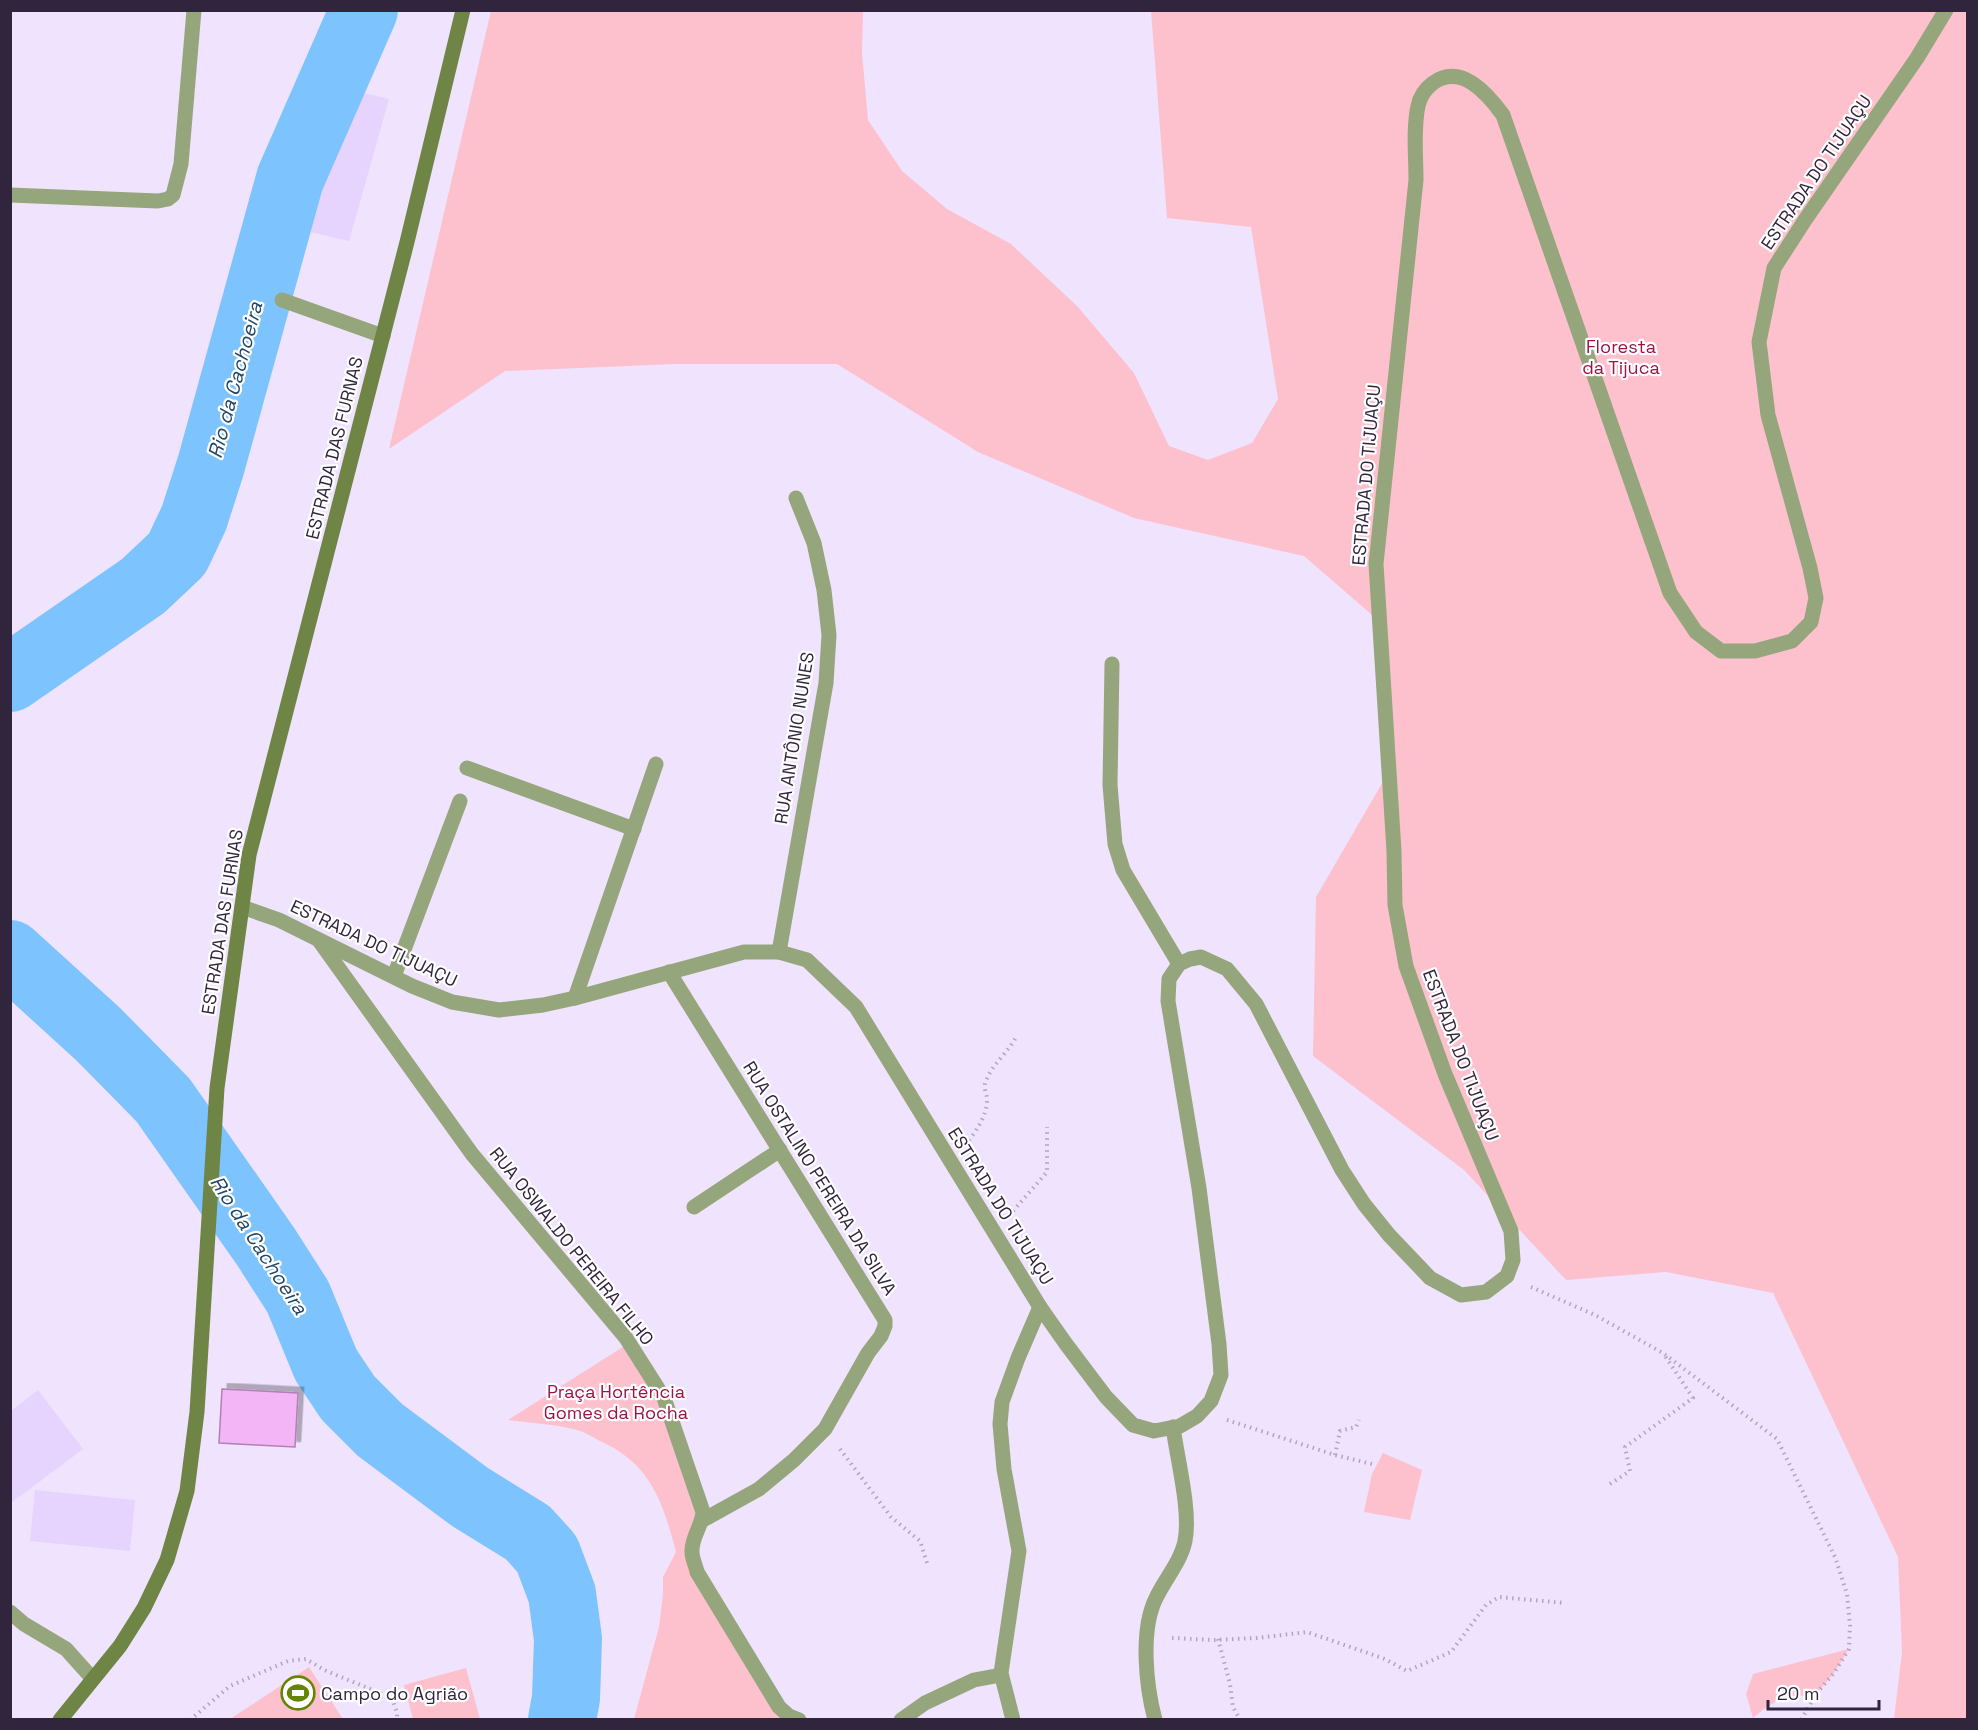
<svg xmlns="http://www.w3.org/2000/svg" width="1978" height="1730" viewBox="0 0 1978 1730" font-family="'Space Grotesk',sans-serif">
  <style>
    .built { fill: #e6d3fe }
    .green { fill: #fdc1cd }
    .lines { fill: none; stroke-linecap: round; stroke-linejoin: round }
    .river { stroke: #7dc3fe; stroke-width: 68 }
    .building { fill: #f4b5f6; stroke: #b280b4; stroke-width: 1.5; filter: url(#shadow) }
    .path { stroke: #b1a5bf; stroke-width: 4; stroke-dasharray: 1.5 4.5; stroke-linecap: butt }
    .service { stroke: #96a67c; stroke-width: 15 }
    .pedestrian { stroke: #96a67c; stroke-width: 15 }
    .minor { stroke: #96a67c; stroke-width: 15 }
    .secondary { stroke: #6e8545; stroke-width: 15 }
    .labels { text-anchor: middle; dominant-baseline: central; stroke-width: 4.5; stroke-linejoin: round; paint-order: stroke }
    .street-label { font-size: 18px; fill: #31253e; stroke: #fff }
    .park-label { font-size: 18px; fill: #9a1448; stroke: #fff }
    .poi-label { font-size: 18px; fill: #31253e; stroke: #fff; text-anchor: start }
    .water-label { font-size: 20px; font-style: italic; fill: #224766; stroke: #fff }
  </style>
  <defs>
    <filter id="shadow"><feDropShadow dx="5.5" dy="-5.5" stdDeviation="0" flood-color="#0004"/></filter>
  </defs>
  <rect width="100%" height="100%" fill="#efe3fe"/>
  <!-- built -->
  <g class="built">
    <polygon points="342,88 389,99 349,241 284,226"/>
    <polygon points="38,1390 83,1449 11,1503 11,1411"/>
    <polygon points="35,1490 135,1500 130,1551 30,1541"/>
  </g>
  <!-- green -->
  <g class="green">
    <polygon points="491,11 863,11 862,53 868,120 902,171 947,209 1011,244 1078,307 1134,373 1169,446 1208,460 1252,443 1278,399 1251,227 1167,218 1151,11 1967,11 1967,1719 1894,1719 1902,1652 1898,1557 1773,1293 1666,1272 1566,1280 1464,1170 1313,1056 1316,897 1395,761 1379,621 1304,556 1134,518 978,452 837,364 674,364 505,371 389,449"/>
    <path d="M 629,1343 L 664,1398 L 701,1506 L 692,1552 L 779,1707 L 799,1719 L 634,1719 L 659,1627 L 663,1594 L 663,1577 L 676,1552 C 662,1499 650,1463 598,1440 C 591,1436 584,1432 577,1430 C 555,1424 530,1423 508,1420 Z"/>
    <polygon points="1383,1453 1422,1470 1410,1520 1364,1512 1372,1474"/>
    <path d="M 1849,1649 L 1834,1673 L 1816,1694 C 1784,1698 1778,1697 1753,1718 L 1746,1694 L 1753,1674 Z"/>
    <polygon points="309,1667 343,1719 230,1719"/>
    <polygon points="466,1668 480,1719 413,1719 404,1685"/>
  </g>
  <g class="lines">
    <!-- river -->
    <g class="river">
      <polyline points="10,678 143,586 177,554 194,518 211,465 290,179 364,10"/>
      <polyline points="10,954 98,1034 163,1100 266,1247 298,1297 326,1365 348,1398 380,1430 470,1497 528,1533 547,1554 562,1594 568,1639 566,1698 562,1720"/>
    </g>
  </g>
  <!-- building -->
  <polygon class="building" points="222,1389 298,1393 295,1447 219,1443"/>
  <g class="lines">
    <!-- path -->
    <g class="path">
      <path d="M 969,1140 C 978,1129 988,1112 987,1098 C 986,1093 984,1088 985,1084 C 990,1066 1008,1053 1016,1037"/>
      <polyline points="1013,1211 1047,1172 1047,1127"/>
      <polyline points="1531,1287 1595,1315 1663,1353 1777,1439 1835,1557 1847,1594 1850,1625 1849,1649 1834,1673 1816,1694 1801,1720"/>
      <polyline points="1227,1420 1335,1455 1376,1465"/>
      <polyline points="840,1449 891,1517 920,1541 928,1566"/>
      <polyline points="1335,1455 1340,1431 1356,1427 1359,1420"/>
      <polyline points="1610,1484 1630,1471 1625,1447 1693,1398 1665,1356"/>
      <polyline points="1172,1638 1213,1640 1257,1638 1307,1632 1385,1659 1407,1671 1451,1652 1486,1605 1499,1597 1565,1603"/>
      <polyline points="1218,1639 1230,1684 1233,1707 1240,1720"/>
      <polyline points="190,1720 230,1686 288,1661 306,1659 324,1670 392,1698 397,1713 397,1720"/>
    </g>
    <!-- service -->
    <g class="service">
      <polyline points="10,195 158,201 168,199 173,195 181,164 194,10"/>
      <polyline points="282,300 383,336"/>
      <polyline points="694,1207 780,1150"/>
    </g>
    <!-- pedestrian -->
    <g class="pedestrian">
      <polyline points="901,1720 925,1703 974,1680 1001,1675"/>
      <path d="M 1155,1720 C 1146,1686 1140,1630 1156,1598 C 1165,1579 1181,1561 1185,1541 C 1191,1511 1177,1458 1173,1427"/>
    </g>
    <!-- minor -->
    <g class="minor">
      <polyline points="1112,664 1110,785 1115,844 1123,870 1179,964"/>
      <polyline points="467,768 634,829"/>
      <path d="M 242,907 L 279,920 L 412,986 L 452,1002 L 499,1010 L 543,1005 L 575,998 L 744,952 L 779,952 L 807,960 L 856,1007 L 1040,1307 L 1066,1344 L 1106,1397 L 1133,1425 L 1154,1431 L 1180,1426 L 1197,1416 L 1211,1401 L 1221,1375 L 1219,1344 L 1199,1188 L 1168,1001 L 1169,979 L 1179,964 L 1190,959 L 1201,957 L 1227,969 L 1256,1004 L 1342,1170 L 1364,1204 L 1389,1235 L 1430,1278 L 1461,1295 L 1486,1292 L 1507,1276 L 1513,1260 L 1511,1231 L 1445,1074 L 1406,966 L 1395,905 L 1394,851 L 1376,564 L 1416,180 C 1416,156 1413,129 1418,106 C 1420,96 1425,89 1433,83 C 1461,63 1487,93 1503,115 L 1670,593 L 1696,632 L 1721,651 L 1755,651 L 1792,641 L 1811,622 L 1816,598 L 1810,568 L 1768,415 L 1759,342 L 1774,268 L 1805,220 L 1917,58 L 1946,10"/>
      <path d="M 320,942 L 472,1154 L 626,1338 L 664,1398 L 703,1512 C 702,1526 691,1538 692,1552 C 692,1559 696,1566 697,1572 L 779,1707 L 789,1716 L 799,1720"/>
      <polyline points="779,952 826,683 829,635 824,590 814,543 796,498"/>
      <polyline points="669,972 885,1320 885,1326 881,1336 868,1353 825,1429 794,1460 759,1489 703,1520"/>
      <polyline points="394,976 460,801"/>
      <polyline points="575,998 656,764"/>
      <polyline points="10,1612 24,1624 66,1649 92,1678"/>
      <polyline points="1013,1720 1001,1673 1019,1551 1004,1469 1000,1424 1002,1402 1018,1358 1040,1307"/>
    </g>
    <!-- secondary -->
    <polyline class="secondary" points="60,1720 120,1646 144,1608 167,1560 187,1491 197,1412 217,1088 249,855 407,242 463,10"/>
  </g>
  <!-- icons -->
  <defs>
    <symbol id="stadium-ring" viewBox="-11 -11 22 22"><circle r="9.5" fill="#fff" stroke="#638500" stroke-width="1.5"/><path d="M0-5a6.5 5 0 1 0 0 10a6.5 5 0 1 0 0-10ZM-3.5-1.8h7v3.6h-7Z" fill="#638500"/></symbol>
  </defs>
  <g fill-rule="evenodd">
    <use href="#stadium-ring" x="279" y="1674" width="38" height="38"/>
  </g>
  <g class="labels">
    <!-- street labels -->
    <g class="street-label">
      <text transform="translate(1816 172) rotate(-56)">ESTRADA DO TIJUAÇU</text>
      <text transform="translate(334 448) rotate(-76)">ESTRADA DAS FURNAS</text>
      <text transform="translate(1366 475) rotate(-85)">ESTRADA DO TIJUAÇU</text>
      <text transform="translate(794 738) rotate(-81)">RUA ANTÔNIO NUNES</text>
      <text transform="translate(222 922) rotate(-81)">ESTRADA DAS FURNAS</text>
      <text transform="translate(374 943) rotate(25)">ESTRADA DO TIJUAÇU</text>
      <text transform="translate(1461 1055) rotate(69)">ESTRADA DO TIJUAÇU</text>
      <text transform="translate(820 1178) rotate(58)">RUA OSTALINO PEREIRA DA SILVA</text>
      <text transform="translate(1001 1206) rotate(58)">ESTRADA DO TIJUAÇU</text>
      <text transform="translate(572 1246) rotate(51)">RUA OSWALDO PEREIRA FILHO</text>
    </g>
    <!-- park labels -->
    <g class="park-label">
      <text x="1621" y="346">Floresta<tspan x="1621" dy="21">da Tijuca</tspan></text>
      <text x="616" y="1391">Praça Hortência<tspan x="616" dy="21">Gomes da Rocha</tspan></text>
    </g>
    <!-- poi labels -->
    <g class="poi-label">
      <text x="321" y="1693">Campo do Agrião</text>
    </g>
    <!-- water labels -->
    <g class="water-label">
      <text transform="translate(235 380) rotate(-75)">Rio da Cachoeira</text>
      <text transform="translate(259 1245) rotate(57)">Rio da Cachoeira</text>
    </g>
  </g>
  <!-- border -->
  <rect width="1978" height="1730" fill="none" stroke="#31253e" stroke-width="24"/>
  <!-- scale -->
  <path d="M1768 1700v9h111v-9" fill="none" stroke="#31253e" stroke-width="3"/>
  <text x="1777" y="1700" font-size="18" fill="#31253e" stroke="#ffffff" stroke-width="4.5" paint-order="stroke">20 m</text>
</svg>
